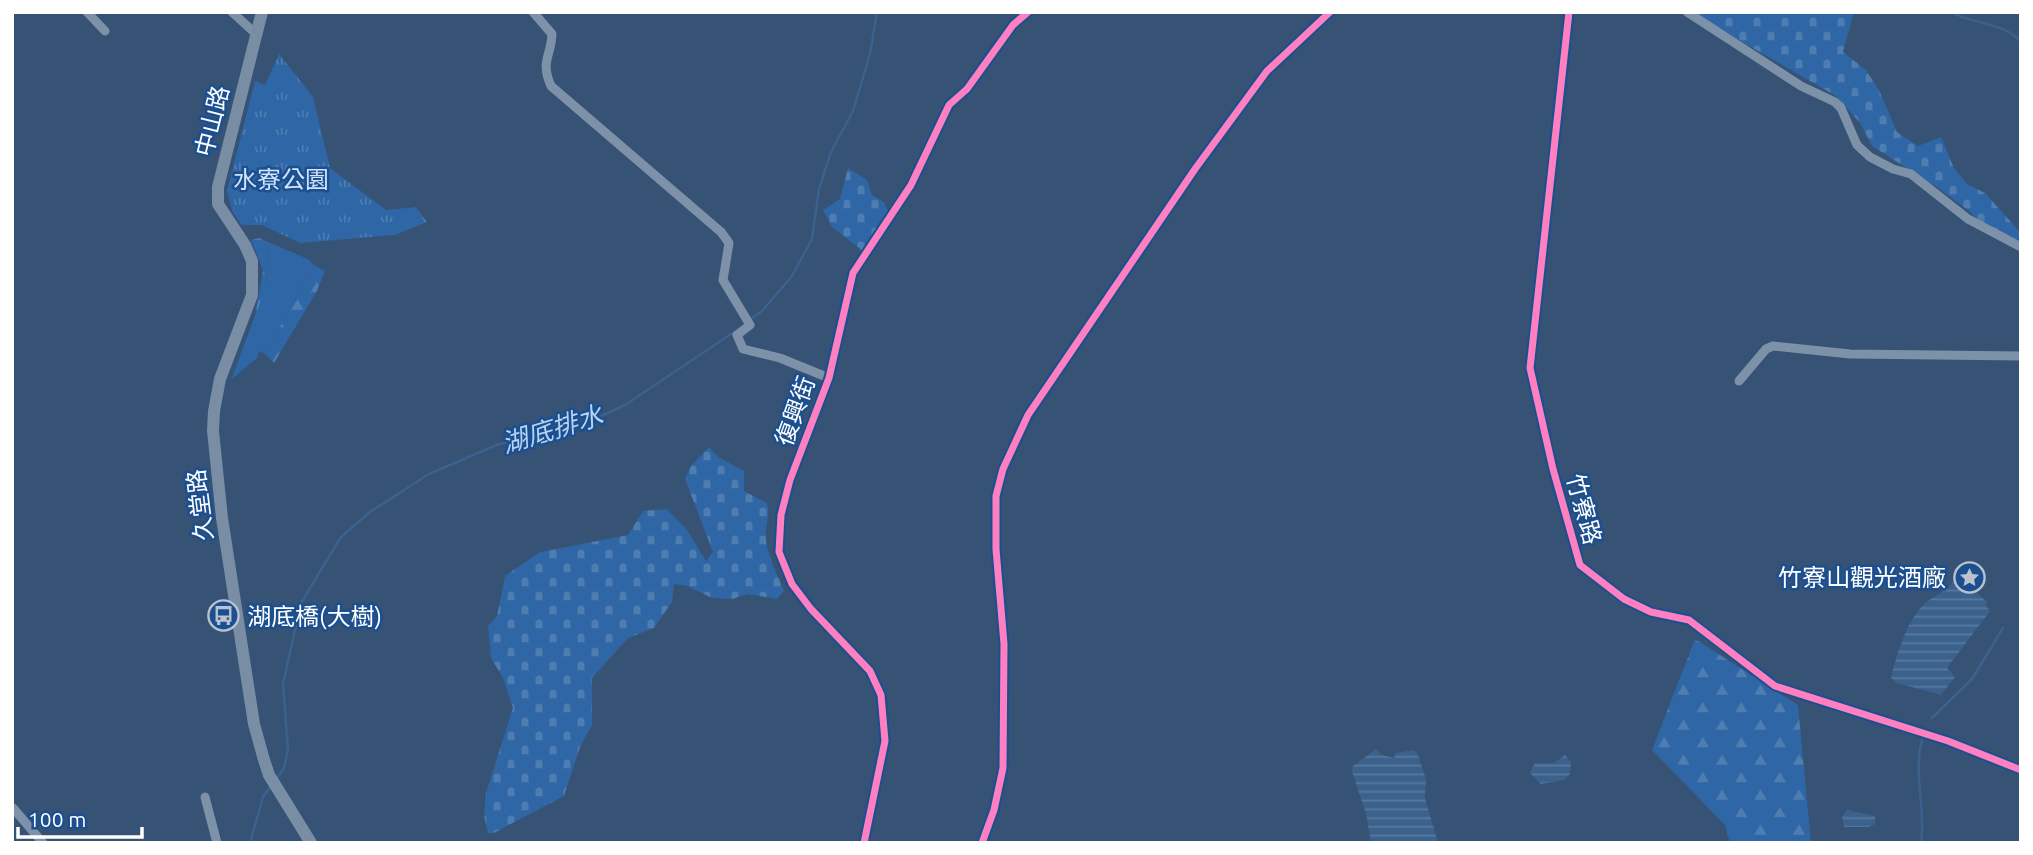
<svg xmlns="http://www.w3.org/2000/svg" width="2033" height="855" viewBox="0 0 2033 855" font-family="Ubuntu,'Noto Sans TC',sans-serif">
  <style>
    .grass { fill: #2f66a5 }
    .forest { fill: url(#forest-firs) }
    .cemetery { fill: url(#cemetery-stones) }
    .park { fill: url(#park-tufts) }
    .water { fill: url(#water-rules) }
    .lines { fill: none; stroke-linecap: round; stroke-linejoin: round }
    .stream { stroke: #3b618d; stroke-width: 2.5 }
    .street { stroke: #7d92a8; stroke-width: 9 }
    .secondary { stroke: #798da4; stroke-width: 12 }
    .cycleway-casing { stroke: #1b4f8f; stroke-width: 11 }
    .cycleway { stroke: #ff80c0; stroke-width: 7 }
    .labels { text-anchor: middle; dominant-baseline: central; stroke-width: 5; stroke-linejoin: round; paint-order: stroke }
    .street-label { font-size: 24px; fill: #fff; stroke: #1b4f8f }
    .park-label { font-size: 24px; fill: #cfe3fa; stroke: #1b4f8f }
    .poi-label { font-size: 24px; fill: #fff; stroke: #1b4f8f; text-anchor: end }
    .water-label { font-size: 26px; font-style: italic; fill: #b5d3f5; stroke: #1b4f8f }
  </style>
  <defs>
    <pattern id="forest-firs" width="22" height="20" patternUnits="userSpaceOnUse" patternTransform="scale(1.75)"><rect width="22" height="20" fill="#2f66a5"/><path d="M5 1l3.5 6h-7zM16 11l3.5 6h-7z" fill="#4e7db2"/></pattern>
    <pattern id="cemetery-stones" width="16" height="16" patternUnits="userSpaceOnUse" patternTransform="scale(1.75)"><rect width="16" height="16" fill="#2f66a5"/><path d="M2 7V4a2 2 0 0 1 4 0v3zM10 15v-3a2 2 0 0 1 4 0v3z" fill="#4e7db2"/></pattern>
    <pattern id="park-tufts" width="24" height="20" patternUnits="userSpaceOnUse" patternTransform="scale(1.75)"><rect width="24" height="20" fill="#2f66a5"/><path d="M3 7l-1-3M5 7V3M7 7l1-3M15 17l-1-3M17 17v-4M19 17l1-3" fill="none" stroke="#4e7db2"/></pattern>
    <pattern id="water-rules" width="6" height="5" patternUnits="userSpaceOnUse" patternTransform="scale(1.75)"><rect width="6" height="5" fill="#3b618d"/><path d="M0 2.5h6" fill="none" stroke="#58799e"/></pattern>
  </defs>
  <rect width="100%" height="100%" fill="#365274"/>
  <!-- grass -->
  <polygon class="grass" points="268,242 308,259 314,265 265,354 259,351 257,358 231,380 266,286"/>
  <!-- forest -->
  <g class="forest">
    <polygon points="259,238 268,242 266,286 255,317 263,270 251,240"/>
    <polygon points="314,265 325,271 317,291 274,363 265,354"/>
    <polygon points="1695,639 1798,705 1811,843 1730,843 1725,825 1652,750"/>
  </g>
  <!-- cemetery -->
  <g class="cemetery">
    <polygon points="1681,12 1854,12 1843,52 1866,70 1879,90 1897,132 1918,146 1941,137 1954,168 1967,184 1985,193 2019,231 2019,239 2013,243 1990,233 1969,211 1938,188 1872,146 1860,123 1836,96 1737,39"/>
    <polygon points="848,168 867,180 872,195 884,202 889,213 864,252 832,227 823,210 840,199"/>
    <path d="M 709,447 L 718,457 L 744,471 L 744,491 L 767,503 C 770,514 767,519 766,530 C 764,550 777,573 784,591 L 777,599 L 748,594 L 732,599 L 712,598 L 687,586 L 674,584 L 672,602 L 654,628 L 628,638 L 592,678 L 592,725 L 580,747 L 564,796 L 494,833 L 488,833 L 484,815 L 486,793 L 513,708 L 503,678 L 491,658 L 488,626 L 497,616 L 505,576 L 540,552 L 628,535 L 643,511 L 667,509 L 687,530 L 706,561 L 713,552 L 685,479 L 691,466 Z"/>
  </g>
  <!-- park -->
  <polygon class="park" points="279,54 313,97 330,168 386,210 416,207 427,222 395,235 300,243 262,225 242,225 233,213 227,191 255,81 265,85"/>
  <!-- water -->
  <g class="water">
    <path d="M 1953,582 L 1975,591 L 1987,602 L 1986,606 L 1990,611 L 1947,668 L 1955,677 L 1941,695 L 1897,683 L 1891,678 C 1897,654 1905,625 1922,606 C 1932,596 1945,593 1953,582 Z"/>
    <polygon points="1376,749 1382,755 1394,758 1396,753 1414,750 1418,755 1426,779 1425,798 1438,843 1371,843 1366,814 1352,771 1353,766"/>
    <polygon points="1565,755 1571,762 1570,774 1564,780 1541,784 1530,773 1535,763 1554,763"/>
    <polygon points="1847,810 1875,816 1875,824 1869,827 1844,827 1842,817"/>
  </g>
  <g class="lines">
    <!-- stream -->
    <g class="stream">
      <path d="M 1951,12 C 1971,24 2006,23 2021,42"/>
      <polyline points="751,319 762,311 792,276 812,239 819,189 831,152 853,111 870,54 877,12"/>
      <polyline points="1932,718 1972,679 2003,628"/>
      <polyline points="276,779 284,768 288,750 283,684 301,603 341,537 370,512 429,474 499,444 582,425 625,405 734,332"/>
      <polyline points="250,843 263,797 270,787"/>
      <path d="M 1921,843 C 1926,808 1913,774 1922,740"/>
    </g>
    <!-- street -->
    <g class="street">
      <polyline points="87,12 105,31"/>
      <polyline points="232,12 256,34"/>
      <path d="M 533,12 L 552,34 C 551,57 540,61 551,86 L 721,232 L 729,243 L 723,280 L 750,325 L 737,335 L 743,349 L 780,358 L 829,378"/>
      <polyline points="1569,12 1530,368 1553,469 1580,565 1624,599 1651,612 1689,620 1775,686 1948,741 2021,770"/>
      <polyline points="1687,12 1801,86 1835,102 1841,108 1857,145 1870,157 1893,169 1911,174 1968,219 2021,247"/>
      <polyline points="1739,381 1766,349 1773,346 1850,354 2021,356"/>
      <polyline points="205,797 217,843"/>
      <polyline points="13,808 43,843"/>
      <polyline points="864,843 885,741 881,695 870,671 811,609 792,584 779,552 781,515 790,480 829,378 853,273 911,185 949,105 967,89 1013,25 1028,12"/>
      <polyline points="982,843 994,810 1003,768 1004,644 996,549 996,496 1003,469 1028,415 1195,169 1267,71 1330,12"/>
    </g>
    <!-- secondary -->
    <polyline class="secondary" points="262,12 218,187 218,204 245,245 252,261 252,295 220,379 214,411 213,431 222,518 254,724 264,760 269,775 311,843"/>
    <defs>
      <g id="cycleway">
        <polyline points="1569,12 1530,368 1553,469 1580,565 1624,599 1651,612 1689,620 1775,686 1948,741 2021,770"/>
        <polyline points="864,843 885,741 881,695 870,671 811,609 792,584 779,552 781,515 790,480 829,378 853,273 911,185 949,105 967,89 1013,25 1028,12"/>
        <polyline points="982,843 994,810 1003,768 1004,644 996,549 996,496 1003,469 1028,415 1195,169 1267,71 1330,12"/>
      </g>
    </defs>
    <!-- cycleway casing -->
    <use href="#cycleway" class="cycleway-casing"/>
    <!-- cycleway -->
    <use href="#cycleway" class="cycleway"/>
  </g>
  <!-- icons -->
  <defs>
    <symbol id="sight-ring" viewBox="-11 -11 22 22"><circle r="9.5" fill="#1b4f8f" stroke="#b9c2ce" stroke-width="1.5"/><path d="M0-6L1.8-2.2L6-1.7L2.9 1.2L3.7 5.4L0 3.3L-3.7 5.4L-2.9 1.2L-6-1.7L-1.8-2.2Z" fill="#b9c2ce"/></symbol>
    <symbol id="bus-ring" viewBox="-11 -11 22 22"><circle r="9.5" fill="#1b4f8f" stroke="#b9c2ce" stroke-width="1.5"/><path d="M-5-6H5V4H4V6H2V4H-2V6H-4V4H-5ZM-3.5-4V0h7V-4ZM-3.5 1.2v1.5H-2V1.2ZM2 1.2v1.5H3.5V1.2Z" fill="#b9c2ce"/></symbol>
  </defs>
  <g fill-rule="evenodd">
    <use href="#sight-ring" x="1952" y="560" width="35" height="35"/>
    <use href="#bus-ring" x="206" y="598" width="35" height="35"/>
  </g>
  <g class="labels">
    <!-- street labels -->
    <g class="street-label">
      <text transform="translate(212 121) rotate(-76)">中山路</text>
      <text transform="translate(795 411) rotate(-70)">復興街</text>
      <text transform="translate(200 505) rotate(-97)">久堂路</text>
      <text transform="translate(1584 509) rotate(75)">竹寮路</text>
    </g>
    <!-- park labels -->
    <g class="park-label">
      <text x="281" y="179">水寮公園</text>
    </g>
    <!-- poi labels -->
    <g class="poi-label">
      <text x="1946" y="577">竹寮山觀光酒廠</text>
      <text x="247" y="616" text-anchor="start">湖底橋(大樹)</text>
    </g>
    <!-- water labels -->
    <g class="water-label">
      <text transform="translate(552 429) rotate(-17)">湖底排水</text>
    </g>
  </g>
  <!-- border -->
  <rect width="2033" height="855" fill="none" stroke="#ffffff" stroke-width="28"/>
  <!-- scale -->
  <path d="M18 827v10h124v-10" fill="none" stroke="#ffffff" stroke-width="3.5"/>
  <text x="28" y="827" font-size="21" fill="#ffffff" stroke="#1b4f8f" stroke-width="5" paint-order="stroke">100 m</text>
</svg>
